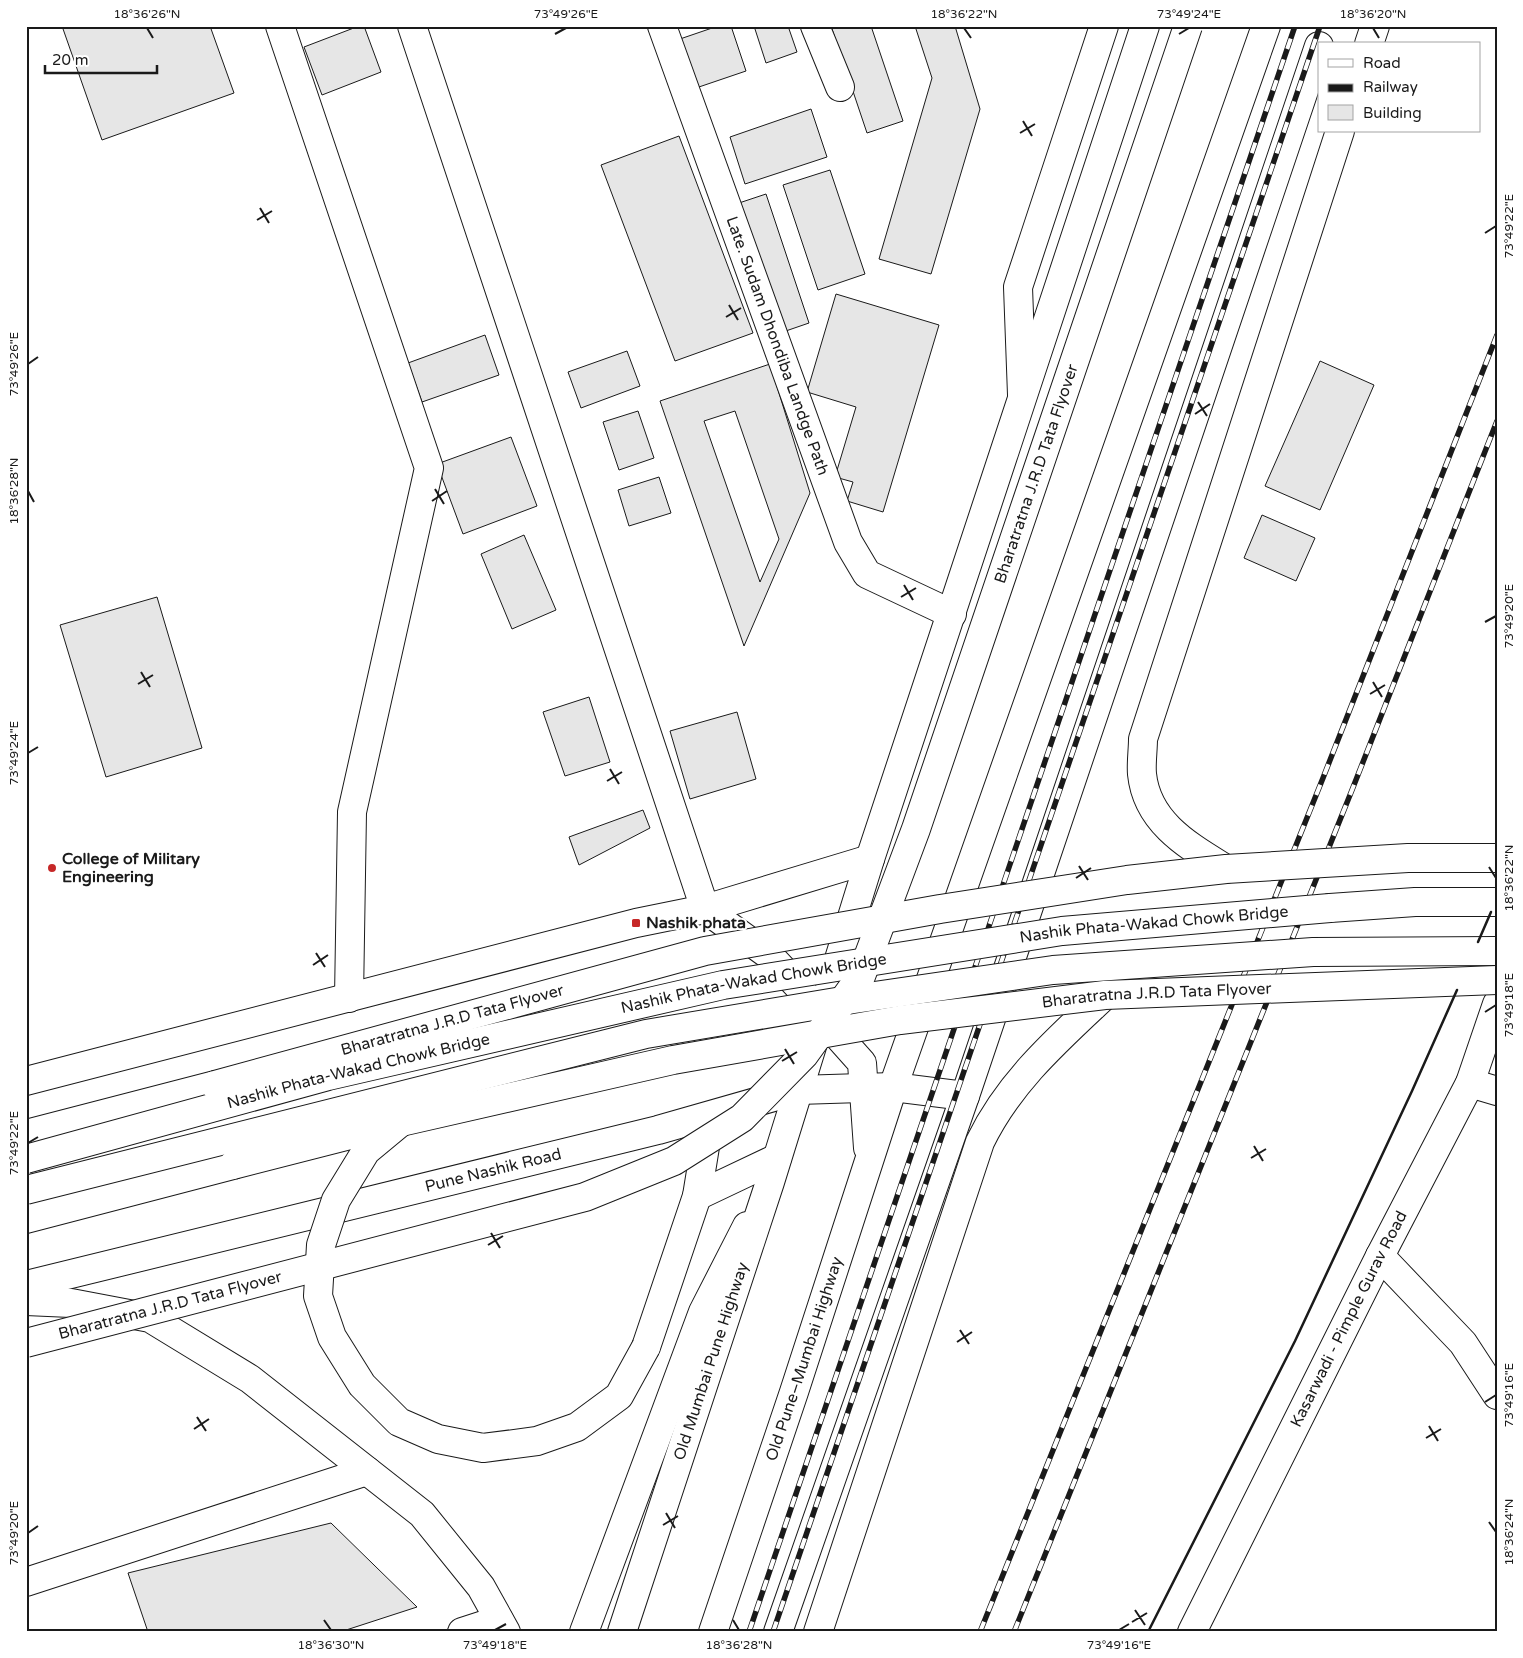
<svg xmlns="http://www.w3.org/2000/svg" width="1523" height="1658" viewBox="0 0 1523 1658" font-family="'Varela Round',sans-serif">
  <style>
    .building { fill: #e6e6e6; stroke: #1a1a1a; fill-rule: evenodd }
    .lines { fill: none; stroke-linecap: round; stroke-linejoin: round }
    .minor-casing { stroke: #1a1a1a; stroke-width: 30 }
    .major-casing { stroke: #1a1a1a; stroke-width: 30 }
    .highway-casing { stroke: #1a1a1a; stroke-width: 30 }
    .minor { stroke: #fff; stroke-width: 28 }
    .major { stroke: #fff; stroke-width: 28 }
    .highway { stroke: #fff; stroke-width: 28 }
    .rail-casing { stroke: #1a1a1a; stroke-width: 5.5 }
    .rail { stroke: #fff; stroke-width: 4; stroke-dasharray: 11; stroke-linecap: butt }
    .minor-bridge-casing { stroke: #1a1a1a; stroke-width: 30; stroke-linecap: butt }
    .major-bridge-casing { stroke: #1a1a1a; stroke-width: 30; stroke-linecap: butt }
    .highway-bridge-casing { stroke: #1a1a1a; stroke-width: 30; stroke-linecap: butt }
    .minor-bridge { stroke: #fff; stroke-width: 28 }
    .major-bridge { stroke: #fff; stroke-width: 28 }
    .highway-bridge { stroke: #fff; stroke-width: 28 }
    .wall { stroke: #1a1a1a; stroke-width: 2.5 }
    .ticks { fill: none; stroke: #1a1a1a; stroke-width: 2 }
    .poi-dot { fill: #c62828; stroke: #fff; stroke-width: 2 }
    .labels { text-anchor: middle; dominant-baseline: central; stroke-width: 4; stroke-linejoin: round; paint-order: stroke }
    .street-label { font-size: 16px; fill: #1a1a1a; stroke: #fff }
    .poi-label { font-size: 16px; font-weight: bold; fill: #1a1a1a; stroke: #fff; text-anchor: start }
    .neatline { fill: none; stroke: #1a1a1a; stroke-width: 2 }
    .ticks-label { font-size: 12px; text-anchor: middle; fill: #1a1a1a }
  </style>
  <rect width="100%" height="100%" fill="#fff"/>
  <!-- building -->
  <g class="building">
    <polygon points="62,26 210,26 234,93 102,140"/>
    <polygon points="359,26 364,26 381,72 322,95 304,47"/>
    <polygon points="718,26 731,26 746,71 693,89 677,40"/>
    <polygon points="754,26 788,26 797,52 766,63"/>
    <polygon points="831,26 871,26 903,121 867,133"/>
    <polygon points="915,26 955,26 980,109 931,274 879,259 932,78"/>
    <polygon points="811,109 827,157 745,184 730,137"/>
    <polygon points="679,136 753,333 675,361 601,165"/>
    <polygon points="830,170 865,274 818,290 783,185"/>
    <polygon points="766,194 809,323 777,334 733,205"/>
    <polygon points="836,294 939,325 883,512 847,501 853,482 835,477 856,407 807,392"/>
    <polygon points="485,335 499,375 422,402 408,363"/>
    <polygon points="627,351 640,386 581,408 568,372"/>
    <polygon points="1320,361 1374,385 1320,510 1265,486"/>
    <path d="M 770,364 L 810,493 L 744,646 L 660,401 ZM 735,411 L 779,539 L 760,582 L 704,421 Z"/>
    <polygon points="638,411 654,458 619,470 603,422"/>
    <polygon points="511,437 537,506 463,534 437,464"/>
    <polygon points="659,477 671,513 629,526 618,490"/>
    <polygon points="1262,515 1315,538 1296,581 1244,558"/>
    <polygon points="524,535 556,610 512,629 481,554"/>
    <polygon points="157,597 202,748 106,777 60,625"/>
    <polygon points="589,697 610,762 565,776 543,712"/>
    <polygon points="737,712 756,779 690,799 670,731"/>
    <polygon points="643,810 650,828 579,865 569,837"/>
    <polygon points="331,1523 417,1607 340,1632 148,1632 128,1573"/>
  </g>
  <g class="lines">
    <defs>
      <g id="minor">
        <polyline points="280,26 429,468 352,812 349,998"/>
        <polyline points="412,26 705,909"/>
        <path id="s1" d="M 662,26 L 848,542 L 867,574 L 952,614"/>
        <polyline points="815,26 840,87"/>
        <polyline points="1330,908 1415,902 1497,902"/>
        <polyline points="1380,1256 1463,1343 1497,1395"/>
        <polyline points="26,1582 367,1471"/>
        <polyline points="462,1632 499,1620"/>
      </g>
      <g id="major">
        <polyline points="1369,44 1375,26"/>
        <polyline points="1022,395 1018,287 1104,26"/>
        <path d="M 1226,869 C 1189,846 1147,823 1142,774 C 1141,763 1143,750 1143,739 L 1340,131"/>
        <polyline points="1470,1083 1497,1091"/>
        <polyline points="26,1134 215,1085"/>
        <polyline points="26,1219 233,1165"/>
        <polyline points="584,1632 703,1312 747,1226"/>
        <polyline points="778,1632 965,1096 1319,46"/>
        <path d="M 818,1632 L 980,1142 C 1009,1082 1057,1040 1105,995"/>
        <path id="s2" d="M 1192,1632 L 1380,1256 L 1470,1083 L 1497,1004"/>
      </g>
      <g id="highway">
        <polyline points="705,909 769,955 800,988 821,1017 862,1063 868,1148"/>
        <polyline points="26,1081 636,923 705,909 870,859"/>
        <polyline points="697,1196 777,1158"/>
        <path id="s3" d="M 26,1285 L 658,1130 L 798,1090 L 893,1087 L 965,1096"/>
        <polyline points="26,1301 71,1303 150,1318 250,1379 422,1514 481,1587 506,1632"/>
        <polyline points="646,1347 697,1196 709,1122"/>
        <path id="s4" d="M 622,1632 L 770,1182 L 870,859 L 1145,26"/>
        <path id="s5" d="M 713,1632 L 794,1392 L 893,1087 L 1266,26"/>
      </g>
    </defs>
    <!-- minor casing -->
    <use href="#minor" class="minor-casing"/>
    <!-- major casing -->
    <use href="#major" class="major-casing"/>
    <!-- highway casing -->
    <use href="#highway" class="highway-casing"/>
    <!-- minor -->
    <use href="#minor" class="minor"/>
    <!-- major -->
    <use href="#major" class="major"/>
    <!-- highway -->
    <use href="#highway" class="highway"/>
    <defs>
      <g id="rail">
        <polyline points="749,1632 1295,26"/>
        <polyline points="773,1632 1320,26"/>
        <polyline points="980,1632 1323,778 1497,335"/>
        <polyline points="1014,1632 1352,790 1497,421"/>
      </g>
    </defs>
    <!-- rail casing -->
    <use href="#rail" class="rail-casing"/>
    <!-- rail -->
    <use href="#rail" class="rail"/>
    <defs>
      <g id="minor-bridge">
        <path id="s6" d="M 26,1159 L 328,1076 L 723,985 L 1062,931 L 1330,908"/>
        <polyline points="26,1190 646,1034 854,999 1053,970 1313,952 1497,951"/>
      </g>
      <g id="major-bridge">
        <path id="s7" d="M 215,1085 L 705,951 L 940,909 L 1127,880 L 1226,869 L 1408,858 L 1497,858"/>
        <path id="s8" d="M 233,1165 L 401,1122 L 673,1060 L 900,1020 L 1105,995 L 1497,980"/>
      </g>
      <g id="highway-bridge">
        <polyline points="401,1122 366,1151 336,1200 321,1245 318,1296 332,1337 362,1385 399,1422 438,1439 483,1448 537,1441 577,1427 619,1396 646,1347"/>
        <path id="s9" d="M 26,1343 L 585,1197 L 674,1161 L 742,1118 L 804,1055 L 861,976 L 916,829 L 1188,26"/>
      </g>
    </defs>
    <!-- minor-bridge casing -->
    <use href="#minor-bridge" class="minor-bridge-casing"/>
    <!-- major-bridge casing -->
    <use href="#major-bridge" class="major-bridge-casing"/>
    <!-- highway-bridge casing -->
    <use href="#highway-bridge" class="highway-bridge-casing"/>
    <!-- minor-bridge -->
    <use href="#minor-bridge" class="minor-bridge"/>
    <!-- major-bridge -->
    <use href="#major-bridge" class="major-bridge"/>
    <!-- highway-bridge -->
    <use href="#highway-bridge" class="highway-bridge"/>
    <!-- wall -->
    <g class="wall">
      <polyline points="1478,942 1491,912"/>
      <polyline points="1148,1632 1295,1341 1412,1091 1457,990"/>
    </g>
  </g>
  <!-- ticks -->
  <path class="ticks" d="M 147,28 L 153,38M 964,28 L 971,38M 1373,28 L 1379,38M 555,34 L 566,28M 1179,34 L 1189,28M 1023,121 L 1032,136M 1020,133 L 1035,124M 260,208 L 269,223M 257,220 L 272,211M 1485,233 L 1496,226M 729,305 L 738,320M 726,317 L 741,308M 28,364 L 38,357M 1198,402 L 1207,416M 1195,414 L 1210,404M 435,489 L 444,504M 28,491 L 34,502M 432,501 L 447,491M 904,585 L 913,600M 901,597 L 916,588M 1485,622 L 1496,616M 141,672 L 150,687M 1373,682 L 1382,697M 138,684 L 153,675M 1370,694 L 1385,685M 28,753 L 38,747M 610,769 L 619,784M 607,781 L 622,772M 1079,866 L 1088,880M 1489,867 L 1496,878M 1076,878 L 1091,868M 316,953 L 325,967M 313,965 L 328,955M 1485,1012 L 1496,1005M 785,1049 L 794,1064M 782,1061 L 797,1052M 28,1143 L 38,1137M 1254,1146 L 1263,1161M 1251,1158 L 1266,1149M 491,1233 L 500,1248M 488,1245 L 503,1236M 960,1330 L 969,1344M 957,1342 L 972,1332M 1485,1402 L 1496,1395M 197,1417 L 206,1431M 1429,1426 L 1438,1441M 194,1429 L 209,1419M 1426,1438 L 1441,1429M 666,1513 L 675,1528M 1489,1522 L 1496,1532M 663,1525 L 678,1516M 28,1533 L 38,1526M 1135,1610 L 1145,1625M 324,1620 L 331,1630M 733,1620 L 739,1630M 1132,1622 L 1147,1613M 495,1630 L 506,1624M 1119,1630 L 1129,1624"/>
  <!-- markers -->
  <g class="poi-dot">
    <circle cx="52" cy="868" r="5"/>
    <rect x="631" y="918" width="10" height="10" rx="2.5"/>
  </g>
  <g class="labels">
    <!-- street labels -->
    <g class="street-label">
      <text stroke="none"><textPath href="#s1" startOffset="340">Late. Sudam Dhondiba Landge Path</textPath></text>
      <text stroke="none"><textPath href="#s9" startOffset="1472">Bharatratna J.R.D Tata Flyover</textPath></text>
      <text stroke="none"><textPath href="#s6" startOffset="1154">Nashik Phata-Wakad Chowk Bridge</textPath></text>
      <text stroke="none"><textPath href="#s6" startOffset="749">Nashik Phata-Wakad Chowk Bridge</textPath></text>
      <text stroke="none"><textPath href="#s8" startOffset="941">Bharatratna J.R.D Tata Flyover</textPath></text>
      <text stroke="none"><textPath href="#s7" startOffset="246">Bharatratna J.R.D Tata Flyover</textPath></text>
      <text stroke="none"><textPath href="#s6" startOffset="344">Nashik Phata-Wakad Chowk Bridge</textPath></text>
      <text stroke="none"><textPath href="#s3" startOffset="481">Pune Nashik Road</textPath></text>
      <text stroke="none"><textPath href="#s9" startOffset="149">Bharatratna J.R.D Tata Flyover</textPath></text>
      <text stroke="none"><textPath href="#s2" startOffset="350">Kasarwadi - Pimple Gurav Road</textPath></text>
      <text stroke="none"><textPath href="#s5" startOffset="288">Old Pune–Mumbai Highway</textPath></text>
      <text stroke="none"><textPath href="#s4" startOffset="285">Old Mumbai Pune Highway</textPath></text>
    </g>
    <!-- poi labels -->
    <g class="poi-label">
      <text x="62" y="859">College of Military<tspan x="62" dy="18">Engineering</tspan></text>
      <text x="646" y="923">Nashik phata</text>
    </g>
  </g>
  <!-- border -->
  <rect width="1523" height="1658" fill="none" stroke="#ffffff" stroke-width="55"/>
  <!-- legend -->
  <rect x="1318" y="42" width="162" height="90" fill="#ffffff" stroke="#a3a3a3"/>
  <rect x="1328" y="59" width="25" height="8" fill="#ffffff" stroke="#a3a3a3"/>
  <text x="1363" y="68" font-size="15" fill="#1a1a1a">Road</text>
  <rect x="1328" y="84" width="25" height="8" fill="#1a1a1a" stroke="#a3a3a3"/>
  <text x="1363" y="92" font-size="15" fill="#1a1a1a">Railway</text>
  <rect x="1328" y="105" width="25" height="15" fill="#e6e6e6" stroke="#a3a3a3"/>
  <text x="1363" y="118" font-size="15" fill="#1a1a1a">Building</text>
  <!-- scale -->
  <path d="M45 65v8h112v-8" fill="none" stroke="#1a1a1a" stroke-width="2.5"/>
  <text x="52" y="65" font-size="15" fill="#1a1a1a" stroke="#ffffff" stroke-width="4" paint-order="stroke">20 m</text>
  <rect x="28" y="28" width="1468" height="1602" class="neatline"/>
  <g class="ticks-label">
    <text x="147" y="18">18°36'26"N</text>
    <text x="566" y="18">73°49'26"E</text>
    <text x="964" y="18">18°36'22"N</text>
    <text x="1189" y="18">73°49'24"E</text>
    <text x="1373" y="18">18°36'20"N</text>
    <text transform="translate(1509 226) rotate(-90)" y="4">73°49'22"E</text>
    <text transform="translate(14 364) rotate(-90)" y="4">73°49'26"E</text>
    <text transform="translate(14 491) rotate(-90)" y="4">18°36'28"N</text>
    <text transform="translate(1509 616) rotate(-90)" y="4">73°49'20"E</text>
    <text transform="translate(14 753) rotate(-90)" y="4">73°49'24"E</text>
    <text transform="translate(1509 878) rotate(-90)" y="4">18°36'22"N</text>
    <text transform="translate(1509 1005) rotate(-90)" y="4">73°49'18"E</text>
    <text transform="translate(14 1143) rotate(-90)" y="4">73°49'22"E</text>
    <text transform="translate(1509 1395) rotate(-90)" y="4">73°49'16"E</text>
    <text transform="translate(1509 1532) rotate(-90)" y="4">18°36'24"N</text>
    <text transform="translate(14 1533) rotate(-90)" y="4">73°49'20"E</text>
    <text x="331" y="1649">18°36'30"N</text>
    <text x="495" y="1649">73°49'18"E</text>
    <text x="739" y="1649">18°36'28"N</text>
    <text x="1119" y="1649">73°49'16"E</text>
  </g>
</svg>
